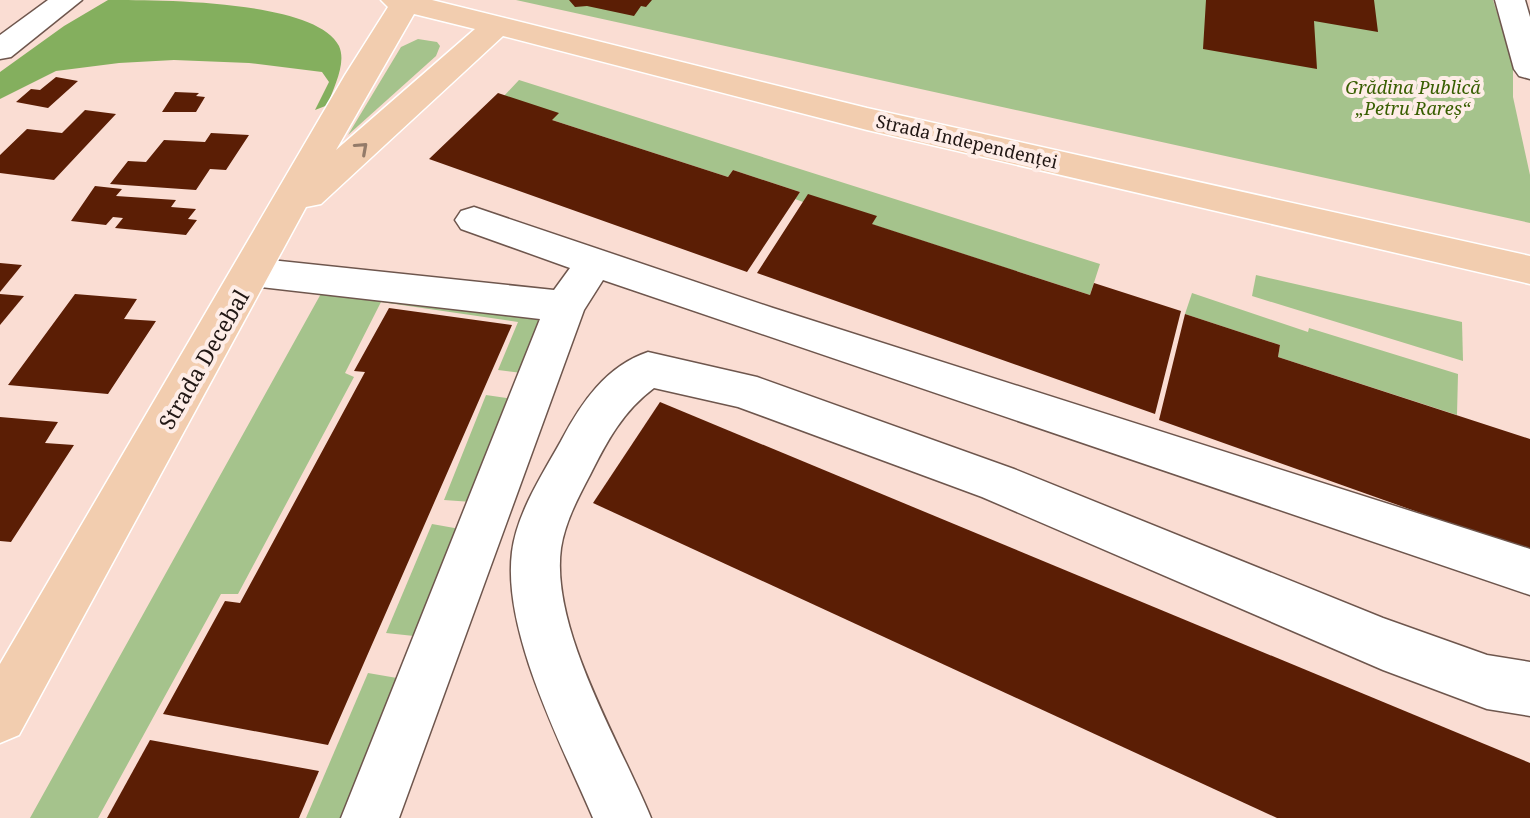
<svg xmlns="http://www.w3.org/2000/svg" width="1530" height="818" viewBox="0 0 1530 818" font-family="'Noto Serif',serif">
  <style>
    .green { fill: #a5c38c }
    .forest { fill: #84af5e }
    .building { fill: #5b1e05 }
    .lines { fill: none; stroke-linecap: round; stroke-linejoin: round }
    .minor-casing { stroke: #6e564d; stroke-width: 3 }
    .major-casing { stroke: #fff; stroke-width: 3 }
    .minor { fill: #fff; fill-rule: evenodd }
    .major { fill: #f2cdaf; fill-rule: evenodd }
    .oneway { stroke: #947b69 }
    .labels { text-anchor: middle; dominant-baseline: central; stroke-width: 8; stroke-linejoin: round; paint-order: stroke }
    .far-park-label { font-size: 18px; font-style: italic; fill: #385e01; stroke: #feede7 }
    .far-street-label { font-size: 18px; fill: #211714; stroke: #feede7 }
    .street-label { font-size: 22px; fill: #211714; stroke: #feede7 }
  </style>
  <rect width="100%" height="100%" fill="#faddd3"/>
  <!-- green -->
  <g class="green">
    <polygon points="516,0 1493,0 1513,63 1513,97 1530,175 1530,223"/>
    <polygon points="418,39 437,42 440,46 436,56 348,135 401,47"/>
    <polygon points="519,80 1100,264 1090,295 803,202 795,199 800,192 733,170 728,177 552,120 504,96"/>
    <polygon points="1256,275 1462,322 1463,361 1252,296"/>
    <polygon points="323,290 517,309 539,320 522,373 498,370 518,322 381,302 345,373 354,377 238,594 221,594 98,818 30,818"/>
    <polygon points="1192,293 1308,332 1309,328 1458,374 1457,415 1278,357 1280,345 1185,314"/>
    <polygon points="486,395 513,399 472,502 444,500"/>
    <polygon points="432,524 460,529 414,636 386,633"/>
    <polygon points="368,673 397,678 341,818 306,818"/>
  </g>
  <!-- forest -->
  <path class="forest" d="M 108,0 C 159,0 316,0 339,46 C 347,64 333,87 328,105 L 315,110 L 329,82 L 322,72 L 249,63 L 174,60 L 119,63 L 56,71 L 0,99 L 0,72 L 64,26 Z"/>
  <!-- building -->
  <g class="building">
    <polygon points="569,0 652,0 646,7 641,6 634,16 587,6 575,7"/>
    <polygon points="1206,0 1374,0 1378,32 1314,21 1317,69 1203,49"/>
    <polygon points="56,77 78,81 48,108 16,102 31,89 40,90"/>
    <polygon points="175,92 199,93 196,96 205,97 196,112 162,112"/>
    <polygon points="498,93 559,113 552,120 728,177 733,170 800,192 747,272 429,159"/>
    <polygon points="85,110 116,114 54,180 0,173 0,155 27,129 62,133"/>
    <polygon points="211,133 249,135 226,170 210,169 196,190 110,184 128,161 146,162 164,140 205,142"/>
    <polygon points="95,186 122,189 116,196 176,200 171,207 196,209 188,219 197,220 186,235 115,228 123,218 113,217 106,225 71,221"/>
    <polygon points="808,194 877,216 872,224 1090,295 1094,283 1181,311 1155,414 757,273"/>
    <polygon points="0,263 22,265 0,292"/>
    <polygon points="0,294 24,296 0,325"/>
    <polygon points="75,294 137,299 124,319 156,321 108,394 8,385"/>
    <polygon points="389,308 512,325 328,745 163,714 225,601 240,603 365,372 354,371"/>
    <polygon points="1185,314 1280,345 1278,357 1530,439 1530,552 1159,420"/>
    <polygon points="660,402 1530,763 1530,818 1277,818 593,503"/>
    <polygon points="0,417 58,422 45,443 74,445 11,542 0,541"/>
    <polygon points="150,740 319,771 299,818 107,818"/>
  </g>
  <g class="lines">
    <defs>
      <g id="minor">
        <polygon points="48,0 82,0 11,57 0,59 0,35"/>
        <polygon points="1495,0 1525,0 1530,17 1530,79 1519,76 1514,69"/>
        <polygon points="474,207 773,308 1530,549 1530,595 603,280 584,310 399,818 341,818 540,319 252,286 238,282 232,272 238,262 252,258 554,290 570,268 461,229 455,220 461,211"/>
        <path d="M 648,352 L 757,377 L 1014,469 L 1383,618 L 1487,655 L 1530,662 L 1530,716 L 1487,709 L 1383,670 L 982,497 L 738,407 L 654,388 C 623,411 607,441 590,475 C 578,498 565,522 561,548 C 550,629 621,744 651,818 L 593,818 C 562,745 502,632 512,552 C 517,513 542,475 561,441 C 581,403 606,366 648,352 Z"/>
      </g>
      <path id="major" d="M 381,0 L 432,0 L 867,108 L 1530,256 L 1530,284 L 867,130 L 503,36 L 321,204 L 306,207 L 19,735 L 0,743 L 0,664 L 345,75 L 388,7 ZM 414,14 L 475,29 L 336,150 Z"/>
    </defs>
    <!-- minor casing -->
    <use href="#minor" class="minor-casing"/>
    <!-- major casing -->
    <use href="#major" class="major-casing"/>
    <!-- minor -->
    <use href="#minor" class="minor"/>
    <!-- major -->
    <use href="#major" class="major"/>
  </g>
  <!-- one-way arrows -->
  <defs><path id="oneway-chevron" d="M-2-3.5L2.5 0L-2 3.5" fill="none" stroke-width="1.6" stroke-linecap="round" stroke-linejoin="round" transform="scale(2)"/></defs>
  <use class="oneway" href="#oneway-chevron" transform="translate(362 148) rotate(-42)"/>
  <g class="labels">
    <!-- far-park labels -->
    <g class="far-park-label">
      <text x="1413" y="87">Grădina Publică<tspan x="1413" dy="21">„Petru Rareș“</tspan></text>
    </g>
    <!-- far-street labels -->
    <g class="far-street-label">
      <text transform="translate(967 141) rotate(13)">Strada Independenței</text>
    </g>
    <!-- street labels -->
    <g class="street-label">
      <text transform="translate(203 359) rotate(-60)">Strada Decebal</text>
    </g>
  </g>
</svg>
